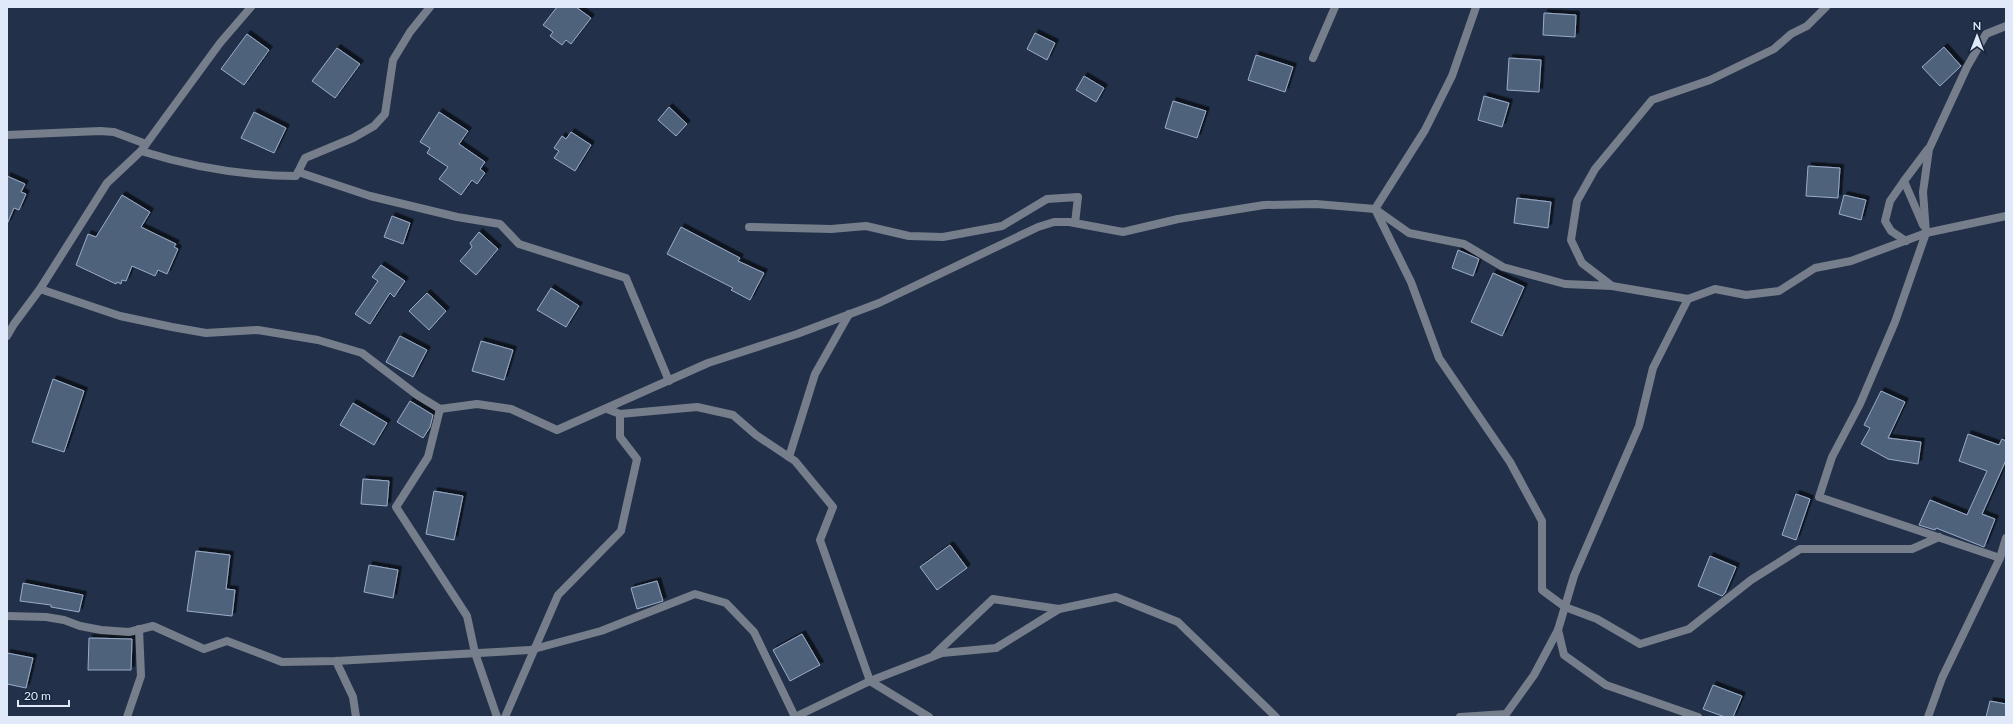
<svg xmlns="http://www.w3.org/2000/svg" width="2013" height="724" viewBox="0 0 2013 724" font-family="Lato,sans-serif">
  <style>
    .building { fill: #50627c; stroke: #99acc9; filter: url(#shadow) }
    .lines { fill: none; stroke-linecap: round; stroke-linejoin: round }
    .street { stroke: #767e8b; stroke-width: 8 }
  </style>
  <defs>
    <filter id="shadow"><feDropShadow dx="3.5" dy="-3.5" stdDeviation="0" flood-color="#0009"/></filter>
  </defs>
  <rect width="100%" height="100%" fill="#223149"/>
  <!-- building -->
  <g class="building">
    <polygon points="557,7 576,7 591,18 571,44 566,40 562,45 550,36 553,32 543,25"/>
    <polygon points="1544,13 1576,15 1575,37 1543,35"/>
    <polygon points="1035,33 1055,43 1047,60 1027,49"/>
    <polygon points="247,34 269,50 244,85 221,69"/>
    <polygon points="1944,47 1961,66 1940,86 1922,67"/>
    <polygon points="337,48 360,64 335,98 312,81"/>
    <polygon points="1256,55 1293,67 1285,92 1248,80"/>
    <polygon points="1509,58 1541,60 1539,92 1507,90"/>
    <polygon points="1084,76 1104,88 1096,102 1076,90"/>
    <polygon points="1484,96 1509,103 1502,127 1478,120"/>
    <polygon points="1173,101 1206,111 1197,138 1165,128"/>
    <polygon points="669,107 687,124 676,136 658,120"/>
    <polygon points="254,112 286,128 274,153 241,138"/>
    <polygon points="439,112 468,131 459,144 485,162 480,169 485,173 477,184 472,180 461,195 439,179 448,167 427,153 430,148 420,142"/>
    <polygon points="571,132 591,145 575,171 554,158 559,151 554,148 562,136 566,139"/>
    <polygon points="1808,166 1840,168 1838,198 1806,196"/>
    <polygon points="7,176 25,184 21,192 26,194 19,210 14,208 7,224"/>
    <polygon points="122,195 150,212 141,227 176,244 174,247 178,249 167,274 158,270 155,276 132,266 126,281 122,280 121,284 117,282 116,284 76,265 88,234 96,237"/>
    <polygon points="1844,195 1866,200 1861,220 1839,214"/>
    <polygon points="1517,198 1551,202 1548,228 1514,223"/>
    <polygon points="392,216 410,223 403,244 384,237"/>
    <polygon points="681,227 740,258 738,261 764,273 750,300 731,290 733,288 667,254"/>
    <polygon points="479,232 498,249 476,275 460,261 472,247 470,243"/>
    <polygon points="1458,250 1479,259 1473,276 1452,268"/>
    <polygon points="381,265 405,281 394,297 390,293 370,324 355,314 378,281 372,277"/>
    <polygon points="1493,273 1524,287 1502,336 1471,322"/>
    <polygon points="551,288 579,306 566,327 537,310"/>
    <polygon points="427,293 446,311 429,330 409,311"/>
    <polygon points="400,336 427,350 413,377 386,362"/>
    <polygon points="481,341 513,350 504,380 472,371"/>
    <polygon points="53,379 84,391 64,452 32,442"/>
    <polygon points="1881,391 1905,402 1888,438 1921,442 1918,464 1888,459 1861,444 1870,428 1864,425"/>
    <polygon points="410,401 433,415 430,427 423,438 397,422"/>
    <polygon points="353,403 387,423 374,445 340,425"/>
    <polygon points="1968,434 1999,445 2002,439 2006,441 2006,460 1982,514 1995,519 1984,547 1936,528 1935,530 1919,525 1930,500 1967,515 1987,471 1959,461"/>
    <polygon points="363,479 389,481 387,506 361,504"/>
    <polygon points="434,491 463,496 454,540 426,534"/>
    <polygon points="1796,494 1810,499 1796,540 1782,535"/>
    <polygon points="950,545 967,568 937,590 920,567"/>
    <polygon points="196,551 230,555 226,589 235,590 232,616 187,611"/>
    <polygon points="1710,556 1736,567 1725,593 1722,596 1698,586"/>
    <polygon points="369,565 398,570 393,598 364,592"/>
    <polygon points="657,581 663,601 637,609 631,588"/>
    <polygon points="23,583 83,595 79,612 51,607 51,605 20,601"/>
    <polygon points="802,634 820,665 790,681 773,650"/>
    <polygon points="89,638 132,639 131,670 88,670"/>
    <polygon points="7,653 33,658 26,688 7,684"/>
    <polygon points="1713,685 1742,696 1733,717 1725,717 1703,709"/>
    <polygon points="1990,701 2006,704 2006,717 1986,717"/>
  </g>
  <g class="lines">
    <!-- street -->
    <g class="street">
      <path d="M 251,7 L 220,43 L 141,151 C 192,167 242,176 296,176 L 305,158 L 353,138 L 374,126 L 385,114 L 393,60 L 410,32 L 430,7"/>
      <polyline points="1476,7 1452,76 1425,130 1375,209 1411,282 1439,358 1510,462 1542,521 1542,590 1565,607 1597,619 1640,644 1689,629 1751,580 1800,549 1912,549 1939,537"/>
      <polyline points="1313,58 1335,7"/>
      <polyline points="7,135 100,131 114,132 146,144"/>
      <polyline points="298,172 370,196 457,217 500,224 519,244 626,278 669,381"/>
      <polyline points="1904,181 1890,201 1885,221 1891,231 1906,241"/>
      <polyline points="1923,225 1904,181 1928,149"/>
      <polyline points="749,227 831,229 866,226 909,236 943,237 1002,226 1047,199 1078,197 1075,223"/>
      <polyline points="1612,286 1688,299 1715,289 1746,295 1779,291 1815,268 1851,261 1926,233 2006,216"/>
      <polyline points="40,289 120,316 172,327 206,333 258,330 318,340 362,353 417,395 440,409 477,404 511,409 557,430 708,363 797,334 879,303 1038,227 1054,222 1069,222 1123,232 1178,219 1264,205 1316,204 1375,209 1409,233 1464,244 1503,267 1565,284 1612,286 1582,263 1571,240 1577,201 1595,169 1652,100 1710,80 1774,49 1791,34 1807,26 1826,7"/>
      <polyline points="7,336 14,324 40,289 107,183 141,151"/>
      <polyline points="440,409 428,457 396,507 467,616 475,653 497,717"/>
      <polyline points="607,409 620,414 697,407 733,415 756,435 795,461 833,507 820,540 870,681 929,717"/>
      <polyline points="789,457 815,374 849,314"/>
      <polyline points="2000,558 1819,497 1832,457 1860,404 1895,322 1926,233 1923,192 1929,149 1967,67 1986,34 2006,26"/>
      <polyline points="7,616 46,617 64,620 80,626 101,630 129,632 153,626 204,649 227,641 282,662 336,661 530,650 601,631 695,594 726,603 754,632 795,717"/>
      <polyline points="1558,630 1564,655 1606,685 1698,717"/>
      <polyline points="934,655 993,599 1059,609"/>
      <polyline points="336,661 353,697 356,717"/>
      <polyline points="127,717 141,676 139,629"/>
      <polyline points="505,717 558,595 621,531 637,459 620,437 620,414"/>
      <polyline points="795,717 870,681 942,653 996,648 1059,609 1116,597 1178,622 1276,717"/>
      <polyline points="1460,717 1506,714 1534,675 1558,630 1574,576 1639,426 1653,368 1688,299"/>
      <polyline points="1928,717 1942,678 2000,558 2006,538"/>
    </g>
  </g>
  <!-- border -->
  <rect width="2013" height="724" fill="none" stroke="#dfe9f9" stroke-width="16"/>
  <!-- north arrow -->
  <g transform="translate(1977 36)" stroke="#18273e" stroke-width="3" paint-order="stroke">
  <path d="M0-3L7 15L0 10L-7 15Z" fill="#dfe9f9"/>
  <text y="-6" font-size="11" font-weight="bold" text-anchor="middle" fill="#dfe9f9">N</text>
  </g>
  <!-- scale -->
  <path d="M18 700v6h51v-6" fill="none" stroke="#dfe9f9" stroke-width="2"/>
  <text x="24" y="700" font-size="12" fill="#dfe9f9" stroke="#18273e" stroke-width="3" paint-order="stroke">20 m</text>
</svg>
